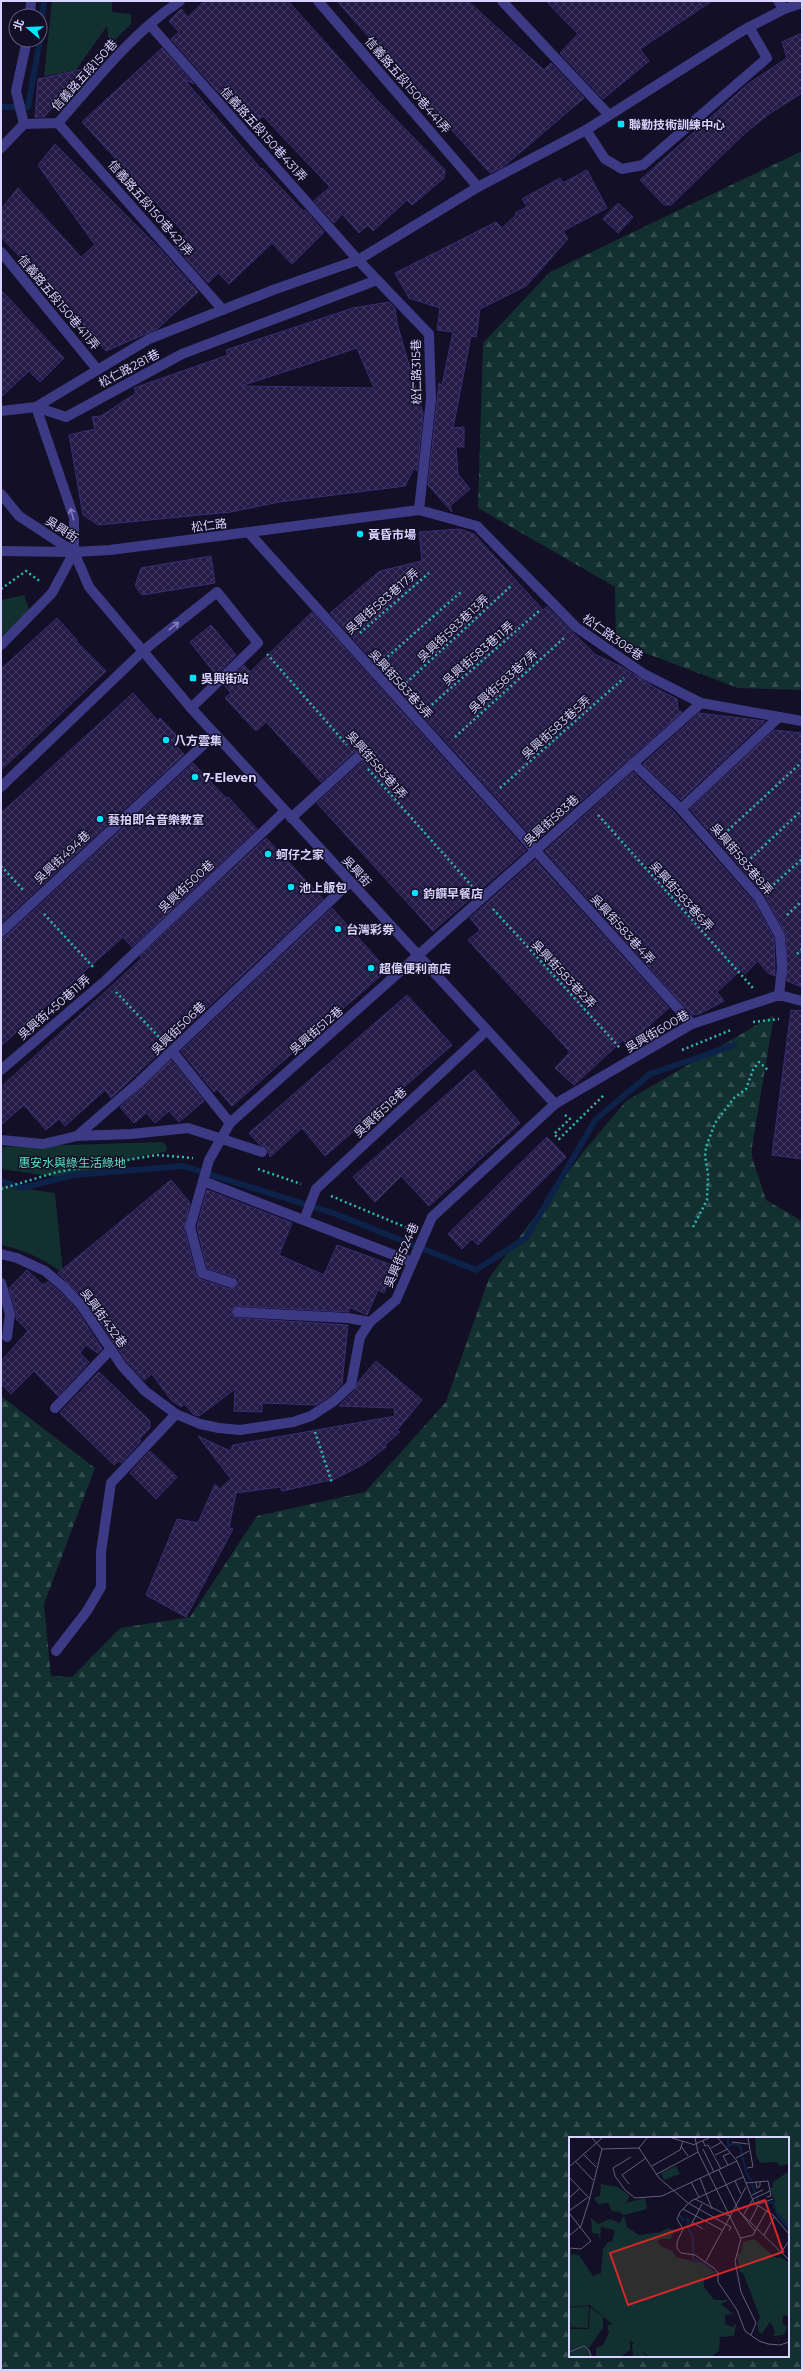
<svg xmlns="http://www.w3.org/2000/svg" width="803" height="2371" viewBox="0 0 803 2371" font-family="Montserrat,'Noto Sans TC',sans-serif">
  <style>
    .green { fill: #12302f }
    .forest { fill: url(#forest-firs); fill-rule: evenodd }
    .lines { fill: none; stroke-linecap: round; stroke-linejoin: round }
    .stream { stroke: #0c2248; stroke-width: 6 }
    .building { fill: url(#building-cross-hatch); stroke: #3b2d73; fill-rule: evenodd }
    .path { stroke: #2fb8b0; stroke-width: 2.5; stroke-dasharray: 2 3; stroke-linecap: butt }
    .minor { stroke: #3d3a85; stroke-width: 10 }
    .oneway { stroke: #837fbc }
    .poi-dot { fill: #00e5ff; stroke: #130f26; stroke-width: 1.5 }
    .labels { text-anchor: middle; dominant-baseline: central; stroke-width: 3; stroke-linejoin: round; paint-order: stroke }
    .street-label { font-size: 12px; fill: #d9d4ff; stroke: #130f26 }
    .poi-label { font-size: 12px; font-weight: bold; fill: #d9d4ff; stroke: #130f26; text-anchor: start }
    .park-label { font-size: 12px; fill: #5fe0c0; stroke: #130f26 }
    .inset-river { fill: none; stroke: #0c2248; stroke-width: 2 }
    .inset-road { fill: none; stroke: #625e7d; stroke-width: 1 }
    .view { fill: #d62828; fill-opacity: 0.15; stroke: #d62828; stroke-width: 2 }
    .inset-edge { fill: none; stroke: #d9d4ff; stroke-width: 2 }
  </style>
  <defs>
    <pattern id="forest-firs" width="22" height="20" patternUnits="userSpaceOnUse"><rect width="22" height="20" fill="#12302f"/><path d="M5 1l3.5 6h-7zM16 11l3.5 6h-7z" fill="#344d4e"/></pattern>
    <pattern id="building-cross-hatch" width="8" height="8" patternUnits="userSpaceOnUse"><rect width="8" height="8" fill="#241b47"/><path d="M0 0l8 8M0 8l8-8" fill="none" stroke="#433b63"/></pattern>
  </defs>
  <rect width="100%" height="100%" fill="#130f26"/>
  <!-- green -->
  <g class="green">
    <polygon points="52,1 112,1 112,12 131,14 131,24 109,46 107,26 76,70 44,76"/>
    <polygon points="24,595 30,612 1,637 1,600"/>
    <polygon points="163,1142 167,1147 166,1152 142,1156 90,1175 73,1177 56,1177 1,1169 1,1147"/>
    <path d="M 1,1185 L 55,1193 L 63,1273 C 43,1259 25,1250 1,1245 Z"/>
  </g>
  <!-- forest -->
  <g class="forest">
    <polygon points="802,151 802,690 738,688 616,642 615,587 478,508 483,343 550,272"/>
    <path d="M 774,1015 L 752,1147 L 752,1157 L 766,1200 L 802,1221 L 802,2370 L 1,2370 L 1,1396 L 95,1468 L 44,1604 L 51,1676 L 72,1677 L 120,1628 L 190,1617 L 257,1516 L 365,1492 L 446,1402 L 489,1278 L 583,1152 L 626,1101 ZM 570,2138 L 788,2138 L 788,2356 L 570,2356 Z"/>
  </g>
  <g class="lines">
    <!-- stream -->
    <g class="stream">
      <polyline points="40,37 44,1"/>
      <polyline points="1,107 28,107 40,40"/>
      <polyline points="1,1181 22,1188 74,1175 183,1166 333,1213 476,1270 526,1238 596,1119 650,1074 734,1045"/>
    </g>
  </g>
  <!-- building -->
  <g class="building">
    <polygon points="204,1 288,1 377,100 445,170 444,178 412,205 407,200 373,231 368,225 359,233 342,214 334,223 314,201 330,187 263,116 258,120 228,103 171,39 179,32 169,21 181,9 188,17"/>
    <polygon points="337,1 468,1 544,70 551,63 584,98 503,167 490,173"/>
    <polygon points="546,1 712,1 640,49 649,61 603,99 560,53 578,34"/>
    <polygon points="802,33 802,93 769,114 744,134 671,205 664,205 640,180 748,84 787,58 782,42"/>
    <polygon points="162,48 194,84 184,79 261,169 262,168 303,211 305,210 324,232 292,264 272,243 229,284 218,273 208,283 175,246 186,235 82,122"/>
    <polygon points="88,68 44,117 35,117 38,79"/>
    <polygon points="55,144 161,250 198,292 157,329 106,351 74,314 1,237 1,209 18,188 81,257 95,245 38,165"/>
    <polygon points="587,170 607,208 563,231 568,239 526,286 480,309 476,337 471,336 453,428 464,427 464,447 456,447 458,474 470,489 450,506 452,512 428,485 439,383 442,385 453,332 437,330 440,308 409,298 395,273 496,222 502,228 516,215 515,213 527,207 522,199 560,178 563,183"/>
    <polygon points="618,203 633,217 618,233 603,219"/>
    <polygon points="1,290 64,358 40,382 29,371 1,397"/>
    <path d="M 389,302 L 395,308 L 397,323 L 423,414 L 417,471 L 414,468 L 405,486 L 279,502 L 231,512 L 98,525 L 83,515 L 69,435 L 95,429 L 92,417 L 101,416 L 136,393 L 134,388 L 228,355 L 226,350 L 353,308 ZM 357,348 L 374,388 L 241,386 Z"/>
    <polygon points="460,529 474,534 543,610 547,607 596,655 622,667 657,689 677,699 678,711 682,712 536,841 330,613 380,571 422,561 419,532"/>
    <polygon points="211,556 215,583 142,595 135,586 141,568"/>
    <polygon points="312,612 526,850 433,931 317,803 362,762 363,753 360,751 354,752 321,782 266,722 256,731 225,698 231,693 224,685 244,665 250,672"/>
    <polygon points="57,618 77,640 76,641 106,671 1,770 1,669"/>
    <polygon points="211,625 236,655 216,675 190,642"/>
    <polygon points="133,693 158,721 160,718 182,741 176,746 184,754 1,923 1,813"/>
    <polygon points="699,713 765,721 681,800 643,764"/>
    <polygon points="774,730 802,733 802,987 787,981 786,935 765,895 690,809"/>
    <polygon points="193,763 226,798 228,797 257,829 132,947 123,937 1,1046 1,938 5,937"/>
    <polygon points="633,772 676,814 754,902 774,938 775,976 768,973 758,961 745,974 741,970 717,992 724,1001 699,1014 692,1015 545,851"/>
    <polygon points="266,838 323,899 111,1098 105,1090 65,1126 59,1119 46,1130 24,1105 1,1125 1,1087 142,958 140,956"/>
    <polygon points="535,860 669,1008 627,1045 623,1040 574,1085 555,1068 570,1052 468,940 480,930 470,918"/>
    <polygon points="332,908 387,970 232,1106 217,1089 214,1092 181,1051"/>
    <polygon points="407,995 452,1045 325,1156 302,1128 270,1157 267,1148 259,1144 249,1133"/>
    <polygon points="791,1010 802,1011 802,1159 772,1155"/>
    <polygon points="171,1060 204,1101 179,1122 169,1111 155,1123 146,1113 134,1123 120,1107"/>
    <polygon points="474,1070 520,1123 429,1206 401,1176 375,1202 353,1177"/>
    <polygon points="547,1137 566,1157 478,1245 472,1239 462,1249 448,1234"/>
    <polygon points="171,1180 190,1203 184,1229 196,1275 200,1279 230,1289 236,1288 238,1285 234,1277 207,1268 197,1227 207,1190 292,1223 279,1255 324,1275 337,1245 395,1266 384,1293 378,1290 367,1315 349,1307 349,1312 237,1306 231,1309 231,1315 237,1318 348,1325 342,1384 330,1396 316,1405 262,1403 262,1412 234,1411 235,1389 199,1416 193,1414 185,1404 181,1407 171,1400 152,1374 144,1380 127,1362 86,1301 58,1273"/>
    <polygon points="27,1270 43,1285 48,1282 60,1292 76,1309 102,1349 98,1353 86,1345 80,1353 89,1362 58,1396 34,1371 11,1394 1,1384 1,1361 28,1331 16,1319 16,1312 9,1288"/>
    <polygon points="376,1361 422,1400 397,1430 400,1432 385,1445 386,1447 364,1464 335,1479 282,1491 280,1487 236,1493 229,1528 233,1529 186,1617 146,1595 177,1519 198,1523 215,1484 220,1489 231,1479 198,1436 230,1451 233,1445 395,1416 394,1408 339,1406 355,1390 358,1382"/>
    <polygon points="99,1372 150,1421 150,1428 139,1439 141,1441 121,1463 118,1461 114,1465 60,1413"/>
    <polygon points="150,1451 177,1477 156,1499 130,1473"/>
  </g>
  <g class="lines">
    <!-- path -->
    <g class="path">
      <polyline points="1,589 26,571 41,582"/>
      <polyline points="360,633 429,573"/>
      <polyline points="267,654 347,745"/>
      <polyline points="384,660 461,592"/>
      <polyline points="406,683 512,585"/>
      <polyline points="428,708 539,611"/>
      <polyline points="455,737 565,637"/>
      <polyline points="368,769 472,886"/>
      <polyline points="500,788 624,678"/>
      <polyline points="598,815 753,988"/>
      <polyline points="724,834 802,762"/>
      <polyline points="747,862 802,810"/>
      <polyline points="1,866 24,891"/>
      <polyline points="770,888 802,859"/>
      <polyline points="493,909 620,1048"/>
      <polyline points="44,914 95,969"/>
      <polyline points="787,915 802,901"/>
      <polyline points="797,954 802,949"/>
      <polyline points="116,992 161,1039"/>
      <polyline points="753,1022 779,1019"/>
      <polyline points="682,1050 731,1030"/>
      <polyline points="565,1115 570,1119 554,1134 559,1139 604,1095"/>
      <polyline points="258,1169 301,1184"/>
      <polyline points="1,1189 57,1172 157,1155 193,1158"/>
      <polyline points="331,1196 410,1229"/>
      <polyline points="693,1227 707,1200 708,1174 705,1156 706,1147 715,1123 734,1098 746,1089 753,1070 759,1062 769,1071"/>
      <polyline points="315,1432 332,1483"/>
    </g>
    <!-- minor -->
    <g class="minor">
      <polyline points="318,1 478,187"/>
      <polyline points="502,1 609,115"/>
      <polyline points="778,1 784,9"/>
      <polyline points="30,16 31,1"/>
      <polyline points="150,25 358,260 429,334 431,399 419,510"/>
      <polyline points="58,123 223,310"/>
      <polyline points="24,124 16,91 27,40"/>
      <polyline points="586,130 605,159 622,169 643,165 767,58 749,27"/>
      <path d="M 1,148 L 24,124 L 58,123 C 96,80 132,33 180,1"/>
      <polyline points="1,252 97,369"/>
      <polyline points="36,407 66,417 182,354 377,280"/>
      <polyline points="1,411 36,407 149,339 273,290 358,260 478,187 586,130 742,31 784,9 802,3"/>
      <polyline points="1,494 19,516 74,552 89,587 191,708 555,1104"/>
      <polyline points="249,533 692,1024"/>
      <polyline points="1,551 74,552 110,550 419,510 477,526 576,627 644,674 701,703 802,721"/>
      <polyline points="1,645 52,593 74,552 74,518 36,407"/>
      <polyline points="633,763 681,809 759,898 780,936 782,968 779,995"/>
      <polyline points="1,787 144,650 217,592 258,643 191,708"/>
      <polyline points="681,809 779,717"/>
      <polyline points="291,818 358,757"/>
      <polyline points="1,932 215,734"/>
      <polyline points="172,1051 230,1123"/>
      <polyline points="1,1070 105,981 285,811"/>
      <polyline points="77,1136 131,1134 188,1128 262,1152"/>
      <polyline points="1,1140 43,1144 77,1136 138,1083 350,882"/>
      <polyline points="203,1181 412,1262"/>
      <polyline points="304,1220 316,1189 487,1030"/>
      <polyline points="1,1254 17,1258 45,1271 64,1287 81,1305 122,1366 145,1391 176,1414 200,1424 219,1428 240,1430 293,1422 311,1416 334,1401 351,1385 360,1337 370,1322 396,1300 432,1217 555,1104 692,1024 779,995 802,1001"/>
      <polyline points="1,1283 10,1314 7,1337"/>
      <polyline points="232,1283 202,1273 190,1227 209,1160 230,1123 701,703"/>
      <polyline points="237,1312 348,1318 370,1322"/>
      <polyline points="55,1408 111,1349"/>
      <polyline points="56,1651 87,1611 101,1587 101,1552 111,1483 176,1414"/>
    </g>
  </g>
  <!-- one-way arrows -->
  <defs><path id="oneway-shaft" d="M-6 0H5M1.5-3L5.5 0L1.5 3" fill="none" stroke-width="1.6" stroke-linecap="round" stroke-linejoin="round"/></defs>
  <g class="oneway">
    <use href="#oneway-shaft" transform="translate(72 514) rotate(-106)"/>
    <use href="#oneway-shaft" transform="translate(174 626) rotate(-38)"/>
  </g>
  <!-- markers -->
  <g class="poi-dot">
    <rect x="617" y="120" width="8" height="8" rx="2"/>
    <circle cx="360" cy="534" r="4"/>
    <rect x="189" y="674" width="8" height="8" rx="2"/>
    <circle cx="166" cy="740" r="4"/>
    <circle cx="195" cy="777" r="4"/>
    <circle cx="100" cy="819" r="4"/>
    <circle cx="268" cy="854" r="4"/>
    <circle cx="291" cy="887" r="4"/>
    <circle cx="415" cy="893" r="4"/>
    <circle cx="338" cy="929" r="4"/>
    <circle cx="371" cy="968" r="4"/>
  </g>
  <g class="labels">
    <!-- street labels -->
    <g class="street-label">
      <text transform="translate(84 75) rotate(-48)">信義路五段150巷</text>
      <text transform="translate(408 85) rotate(49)">信義路五段150巷441弄</text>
      <text transform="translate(264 134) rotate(48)">信義路五段150巷431弄</text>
      <text transform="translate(151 208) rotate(49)">信義路五段150巷421弄</text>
      <text transform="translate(59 302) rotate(50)">信義路五段150巷411弄</text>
      <text transform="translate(129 368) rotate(-28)">松仁路281巷</text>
      <text transform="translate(416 372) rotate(-91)">松仁路315巷</text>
      <text transform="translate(209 525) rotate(-7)">松仁路</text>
      <text transform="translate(62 529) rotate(34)">吳興街</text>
      <text transform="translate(382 601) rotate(-41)">吳興街583巷17弄</text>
      <text transform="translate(453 628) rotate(-43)">吳興街583巷13弄</text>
      <text transform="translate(613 637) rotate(35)">松仁路308巷</text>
      <text transform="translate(478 653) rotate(-41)">吳興街583巷11弄</text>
      <text transform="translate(503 681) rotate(-42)">吳興街583巷7弄</text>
      <text transform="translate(401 684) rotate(48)">吳興街583巷3弄</text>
      <text transform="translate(556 727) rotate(-42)">吳興街583巷5弄</text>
      <text transform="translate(377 765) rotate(49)">吳興街583巷1弄</text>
      <text transform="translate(551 820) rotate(-42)">吳興街583巷</text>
      <text transform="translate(62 857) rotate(-43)">吳興街494巷</text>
      <text transform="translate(742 859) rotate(50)">吳興街583巷8弄</text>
      <text transform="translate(357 871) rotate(48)">吳興街</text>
      <text transform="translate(186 886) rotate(-43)">吳興街500巷</text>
      <text transform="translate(682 896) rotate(48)">吳興街583巷6弄</text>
      <text transform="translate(623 929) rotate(48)">吳興街583巷4弄</text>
      <text transform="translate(564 974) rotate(47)">吳興街583巷2弄</text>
      <text transform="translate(54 1007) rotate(-41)">吳興街450巷11弄</text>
      <text transform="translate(178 1028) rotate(-44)">吳興街506巷</text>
      <text transform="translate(316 1030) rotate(-41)">吳興街512巷</text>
      <text transform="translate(657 1031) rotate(-30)">吳興街600巷</text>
      <text transform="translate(380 1112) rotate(-43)">吳興街518巷</text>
      <text transform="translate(401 1255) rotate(-67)">吳興街524巷</text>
      <text transform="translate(104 1318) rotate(54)">吳興街432巷</text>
    </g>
    <!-- poi labels -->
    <g class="poi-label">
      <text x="629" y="124">聯勤技術訓練中心</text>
      <text x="368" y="534">黃昏市場</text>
      <text x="201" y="678">吳興街站</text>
      <text x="174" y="740">八方雲集</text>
      <text x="203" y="777">7-Eleven</text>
      <text x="108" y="819">藝拍即合音樂教室</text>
      <text x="276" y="854">蚵仔之家</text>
      <text x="299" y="887">池上飯包</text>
      <text x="423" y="893">鈞饌早餐店</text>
      <text x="346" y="929">台灣彩劵</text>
      <text x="379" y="968">超偉便利商店</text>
    </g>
    <!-- park labels -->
    <g class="park-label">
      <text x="72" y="1162">惠安水與綠生活綠地</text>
    </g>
  </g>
  <!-- overview -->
  <g transform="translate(569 2137)">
    <rect width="220" height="220" fill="#130f26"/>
    <path d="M 107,29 L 111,37 L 95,43 L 92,36 ZM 32,47 L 49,50 L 61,59 L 57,66 L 49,68 L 50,75 L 43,74 L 39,66 L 29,67 L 25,61 L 31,59 Z" fill="#12302f"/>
    <path d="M 186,1 L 220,1 L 219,27 L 211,29 L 207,25 L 191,26 L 187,18 ZM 220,34 L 220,91 L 204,69 L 206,64 L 201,51 L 204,50 L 203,46 ZM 55,78 L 58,90 L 70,98 L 92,95 L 99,91 L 105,93 L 102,102 L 92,102 L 88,105 L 95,111 L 103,114 L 107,120 L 138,128 L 147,136 L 135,140 L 135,150 L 145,163 L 160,163 L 152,167 L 164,177 L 156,178 L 156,187 L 163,190 L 167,187 L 165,199 L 151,200 L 150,214 L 143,219 L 79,219 L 21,168 L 0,170 L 0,112 L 2,112 L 2,117 L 10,118 L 24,139 L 32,136 L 34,112 L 39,105 L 43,105 L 46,93 L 32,90 L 31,104 L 30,97 L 23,96 L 22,81 L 29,87 L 41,82 L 51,86 ZM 185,102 L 207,121 L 211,120 L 220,125 L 220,180 L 215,178 L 213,185 L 218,190 L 215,198 L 204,199 L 206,194 L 201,185 L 193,197 L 190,195 L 188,187 L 191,180 L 174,136 L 171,135 L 168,117 L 172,116 L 174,105 Z" fill="#12302f"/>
    <path d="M 76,61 L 78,72 L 54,78 L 50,75 L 49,68 ZM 20,169 L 19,191 L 0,190 L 0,171 ZM 21,170 L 34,180 L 34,191 L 20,211 L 13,209 L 0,214 L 0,192 L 20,192 ZM 53,187 L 56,197 L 61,203 L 61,213 L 53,219 L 27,219 L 27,211 L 34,208 L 40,196 L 38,188 ZM 63,207 L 72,207 L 72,212 L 77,219 L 64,219 ZM 15,210 L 20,213 L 22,219 L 0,219 L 2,214 Z" fill="#12302f"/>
    <path class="inset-river" d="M 159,1 L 159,9 L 165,6 L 171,9 L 177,35 L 182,44M 183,46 L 190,67M 195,66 L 204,65 L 209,79 L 220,92M 110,78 L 114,83 L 119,82 L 119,91 L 124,101 L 124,122 L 136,127 L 144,134"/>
    <path class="inset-road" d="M 23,1 L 33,12M 103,1 L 126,8M 126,1 L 129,15 L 172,102M 149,1 L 168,24 L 185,66 L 204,78 L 220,97M 134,4 L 136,9 L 139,8 L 152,32M 163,5 L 179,7M 126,7 L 140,1M 112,9 L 119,19M 70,11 L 90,41 L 119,66 L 162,90 L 160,94M 70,11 L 78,1M 142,11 L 153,5M 33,12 L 70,11M 134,12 L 145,35M 14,17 L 27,30M 146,18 L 159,12M 62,20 L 44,31 L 46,39 L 56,53 L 66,61 L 93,59 L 168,24M 167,21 L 180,14M 6,24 L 24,43M 159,28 L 154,19 L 161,16M 83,29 L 111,13 L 114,4M 0,30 L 33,1M 178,31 L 184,30 L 179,1M 150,33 L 170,74 L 220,123M 88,37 L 129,15M 0,40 L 20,61M 174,40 L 122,64 L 111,75 L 108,82 L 114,92 L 108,105 L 108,111 L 112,116 L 126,118 L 145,131 L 149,136 L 149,145 L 168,173 L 176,194 L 190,204 L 199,207 L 211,208 L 220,205M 131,41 L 143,72M 166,44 L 172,57M 122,45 L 130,60M 187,45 L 188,51 L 191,49 L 191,45M 177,46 L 199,44M 60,47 L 53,38 L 77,21M 183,58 L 194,53M 198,60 L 202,59 L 199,44M 0,61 L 10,52M 126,62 L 162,80M 189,67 L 204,62M 114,72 L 153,93M 0,74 L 18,61M 170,74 L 186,94M 0,76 L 22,104 L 12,112 L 0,111M 175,77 L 184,62 L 201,54M 181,84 L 189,69M 123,85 L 134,92M 122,88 L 133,67M 12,89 L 20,64 L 33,12M 195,98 L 205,80M 0,99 L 12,89M 172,101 L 184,98 L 198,73M 172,102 L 166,124 L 172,155 L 187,186 L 182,198M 213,114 L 220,104M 137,124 L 177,50M 0,215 L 15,209 L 20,213 L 22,219"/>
    <path class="view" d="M 196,63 L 214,115 L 59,168 L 41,116 Z"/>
    <rect width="220" height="220" class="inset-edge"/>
  </g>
  <!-- border -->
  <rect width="803" height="2371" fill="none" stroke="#d9d4ff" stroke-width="4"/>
  <!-- north arrow -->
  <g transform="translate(28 28) rotate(289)"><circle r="19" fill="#130f26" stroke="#625e7d"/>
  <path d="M0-3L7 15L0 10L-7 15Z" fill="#00e5ff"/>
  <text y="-6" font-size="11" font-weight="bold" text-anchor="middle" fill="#d9d4ff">北</text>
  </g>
</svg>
